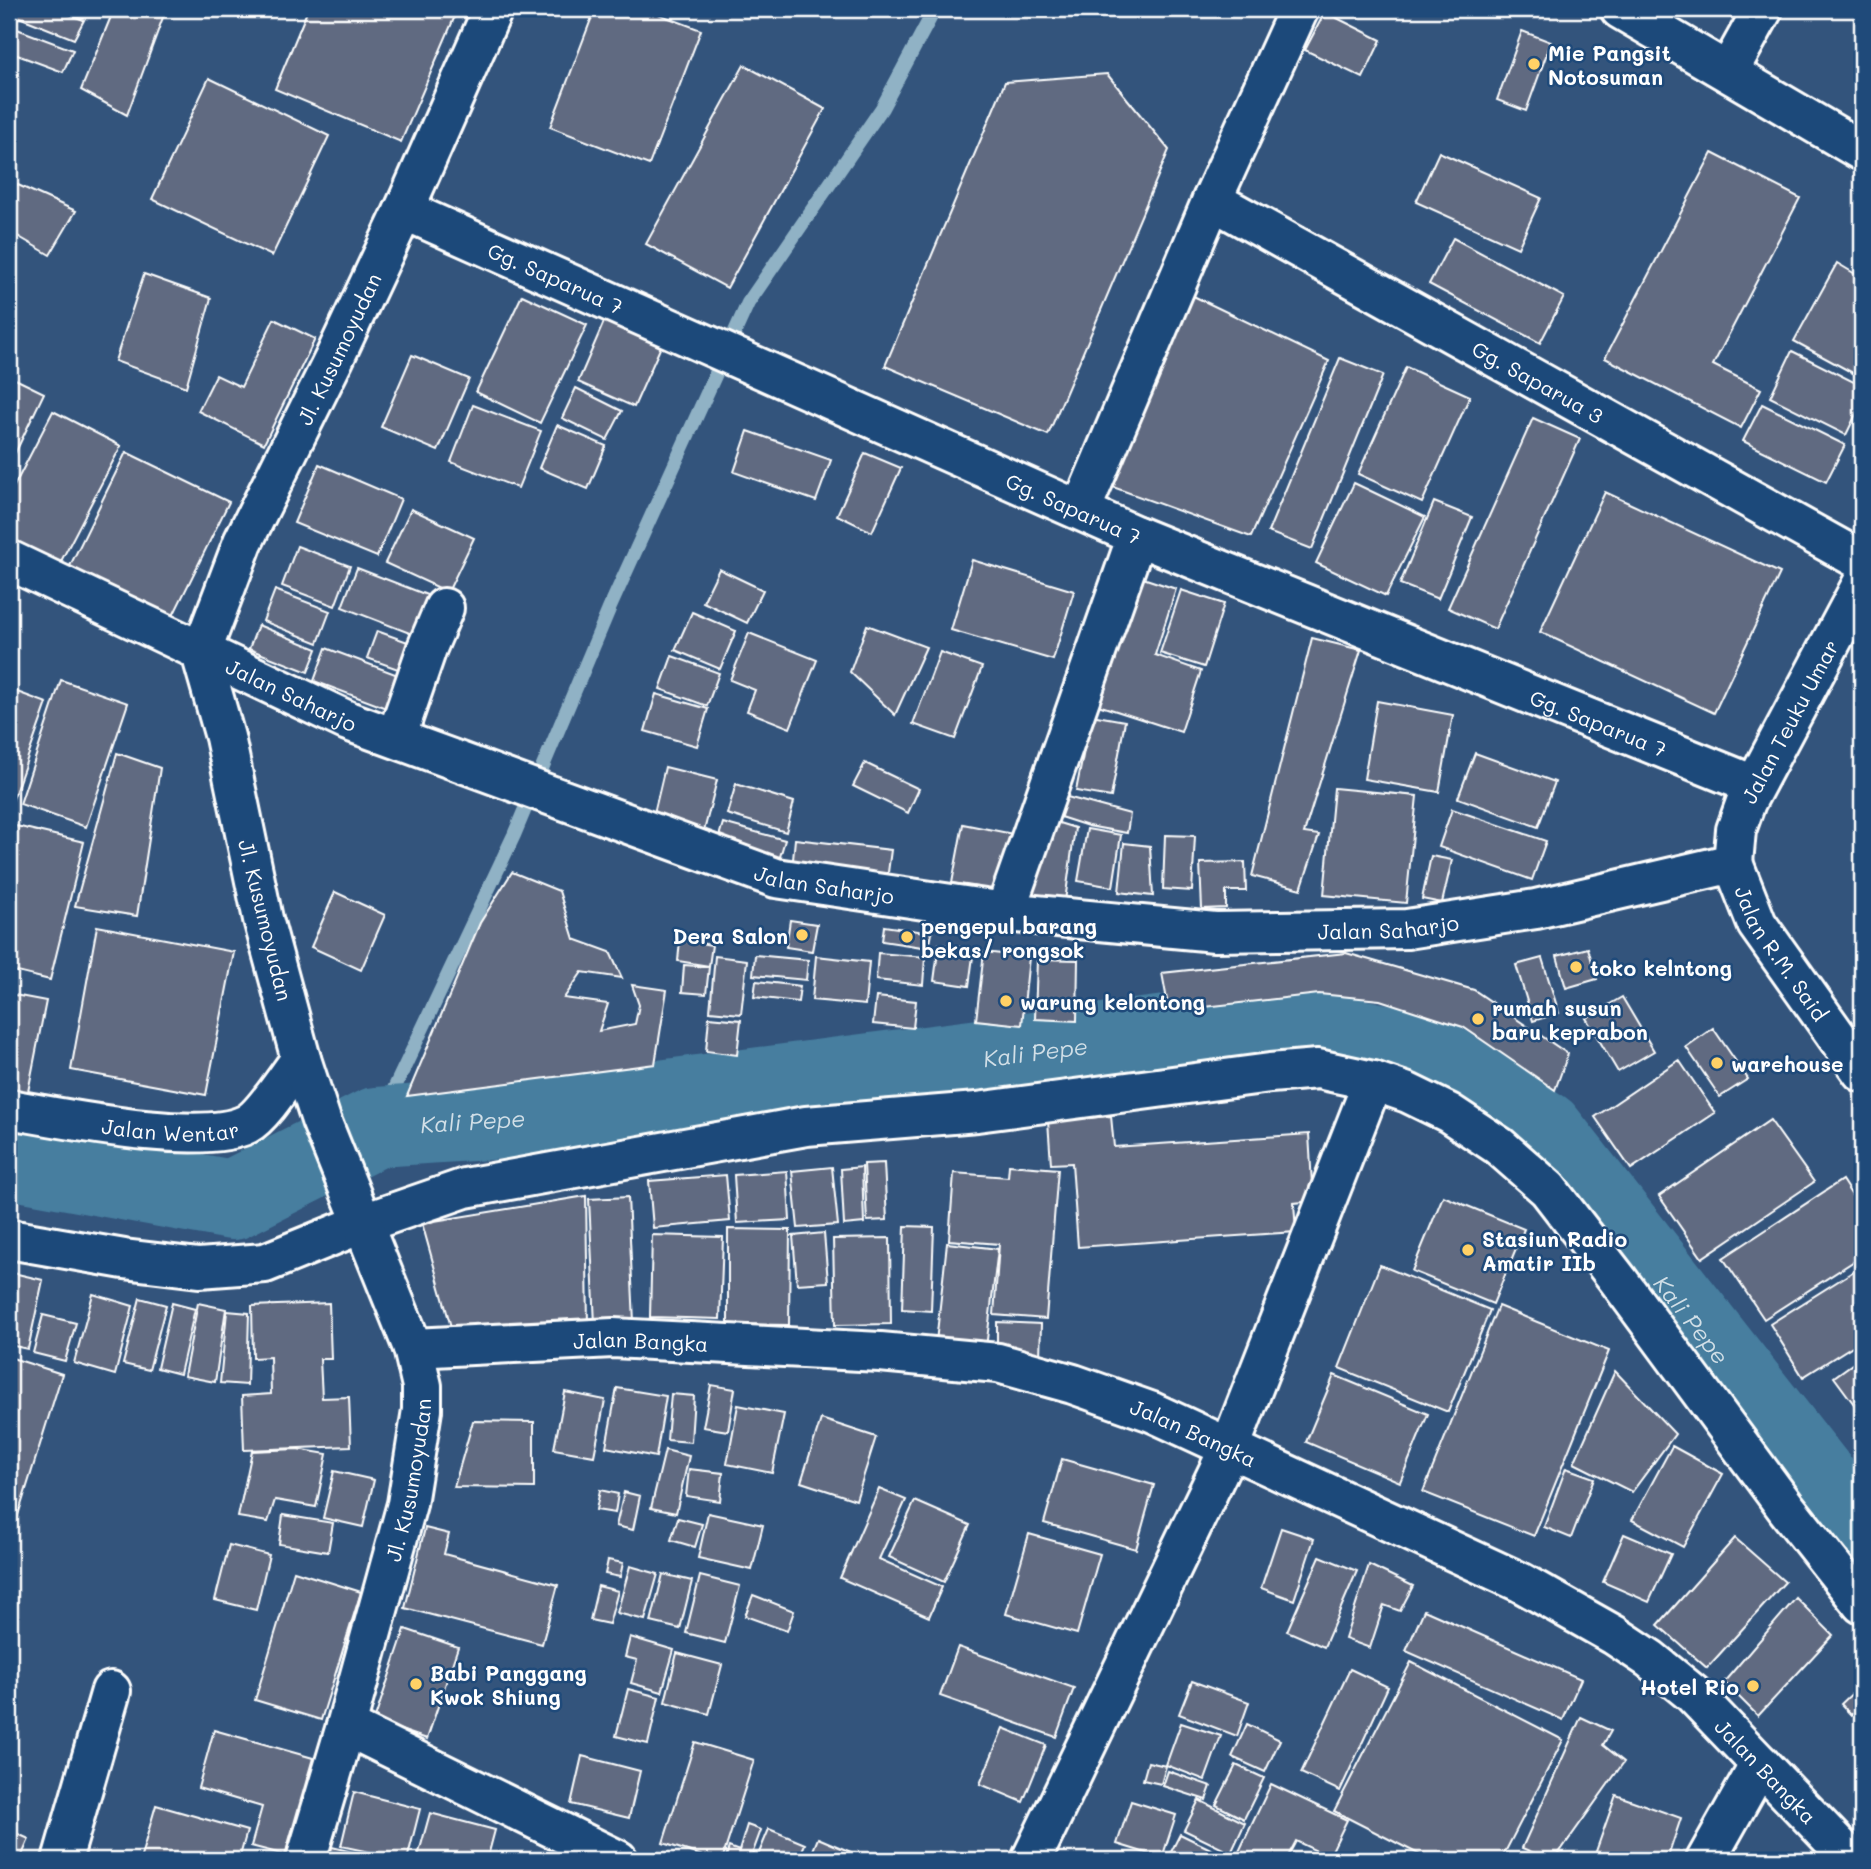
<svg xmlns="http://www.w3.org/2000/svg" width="1871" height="1869" viewBox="0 0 1871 1869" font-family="Mali,sans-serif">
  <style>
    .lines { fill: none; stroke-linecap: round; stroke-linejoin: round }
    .stream { stroke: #90b2c5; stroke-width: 14 }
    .river { stroke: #467e9f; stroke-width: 80 }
    .building { fill: #616b81; stroke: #fff; stroke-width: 2 }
    .minor-casing { stroke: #fff; stroke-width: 44 }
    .major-casing { stroke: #fff; stroke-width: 44 }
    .minor { stroke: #1f4a7a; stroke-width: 38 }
    .major { stroke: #1f4a7a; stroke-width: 38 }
    .poi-dot { fill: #ffd166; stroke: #1f4a7a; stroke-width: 2.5 }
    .labels { text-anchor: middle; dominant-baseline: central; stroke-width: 5; stroke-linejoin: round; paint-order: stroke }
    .poi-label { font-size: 21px; font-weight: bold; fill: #fff; stroke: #1f4a7a; text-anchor: start }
    .street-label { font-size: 21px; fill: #fff; stroke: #1f4a7a }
    .water-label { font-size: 23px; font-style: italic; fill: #d1dfe7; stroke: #1f4a7a }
  </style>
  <rect width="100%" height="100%" fill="#33547c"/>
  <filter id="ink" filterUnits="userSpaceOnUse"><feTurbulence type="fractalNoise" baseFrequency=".0143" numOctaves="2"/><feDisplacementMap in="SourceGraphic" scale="14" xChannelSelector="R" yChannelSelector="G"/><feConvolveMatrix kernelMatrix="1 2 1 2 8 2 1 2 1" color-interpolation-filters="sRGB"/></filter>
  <g filter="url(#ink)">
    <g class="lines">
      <!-- stream -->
      <polyline class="stream" points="376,1127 514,835 610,607 748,303 882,108 935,9"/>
      <!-- river -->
      <path class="river" id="s1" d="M 9,1159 L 232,1200 L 376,1127 L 520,1118 L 1268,1022 L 1426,1052 L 1544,1131 L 1862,1537"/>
    </g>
    <!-- building -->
    <g class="building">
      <polygon points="9,9 53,9 84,20 74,39 9,13"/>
      <polygon points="114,9 166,9 127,115 81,90"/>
      <polygon points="308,9 458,9 401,142 275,89"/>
      <polygon points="595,9 645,9 701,30 649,165 550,127"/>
      <polygon points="1325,12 1381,40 1363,78 1305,50"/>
      <polygon points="9,26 73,50 63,72 9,52"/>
      <polygon points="1522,31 1551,42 1526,111 1497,100"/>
      <polygon points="744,65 825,109 727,288 646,244"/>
      <polygon points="1107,74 1169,150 1048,435 885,366 1005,82"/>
      <polygon points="209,78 329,136 272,256 152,199"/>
      <polygon points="1439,152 1541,198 1518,248 1416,202"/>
      <polygon points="1712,153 1800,198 1713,365 1761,389 1741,428 1605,358"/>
      <polygon points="9,181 76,211 50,255 9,231"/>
      <polygon points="1453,238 1564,297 1540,343 1429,284"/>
      <polygon points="1837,263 1862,278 1862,378 1794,341"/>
      <polygon points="144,274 211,298 186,387 115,361"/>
      <polygon points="1185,292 1329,361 1251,537 1110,486"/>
      <polygon points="522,295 587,325 540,423 476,392"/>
      <polygon points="609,310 666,335 634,407 578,382"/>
      <polygon points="274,319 315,339 264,444 198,411 216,375 241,387"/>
      <polygon points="1792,351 1862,386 1862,402 1846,435 1770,397"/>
      <polygon points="412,355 469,379 438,451 381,427"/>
      <polygon points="1340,358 1383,375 1312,549 1268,532"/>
      <polygon points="1406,367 1470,396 1422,503 1358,474"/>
      <polygon points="9,376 44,393 9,466"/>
      <polygon points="576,388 622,411 607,440 562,418"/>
      <polygon points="1762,404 1845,445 1826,482 1743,441"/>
      <polygon points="473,405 541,431 518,488 451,462"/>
      <polygon points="53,411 121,446 58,567 9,542 9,496"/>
      <polygon points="1533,418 1580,439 1495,629 1448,608"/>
      <polygon points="557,425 606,446 588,489 539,468"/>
      <polygon points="748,431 831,460 816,501 734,472"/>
      <polygon points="126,452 229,502 168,626 65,576"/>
      <polygon points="865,453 901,468 872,532 837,515"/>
      <polygon points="319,464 401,499 377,557 294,523"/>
      <polygon points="1354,483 1425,517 1386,596 1316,563"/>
      <polygon points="1605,492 1780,573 1714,713 1540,632"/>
      <polygon points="1434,502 1472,517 1438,599 1400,584"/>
      <polygon points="411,509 474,538 448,592 385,563"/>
      <polygon points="297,546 350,566 335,606 282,586"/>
      <polygon points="972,560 1074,591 1053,660 951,630"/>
      <polygon points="357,568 440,600 425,639 342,607"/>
      <polygon points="719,569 763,590 747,623 703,602"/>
      <polygon points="1140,577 1176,589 1155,655 1201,671 1181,732 1098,705"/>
      <polygon points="275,590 330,611 318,643 263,621"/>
      <polygon points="1181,590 1224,604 1204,667 1160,653"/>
      <polygon points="692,612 736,631 720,669 675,650"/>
      <polygon points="258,625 317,649 308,672 249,649"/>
      <polygon points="867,625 926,647 895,715 850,672"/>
      <polygon points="377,631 422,647 412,674 367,658"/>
      <polygon points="749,633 817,660 790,728 747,711 755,690 730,680"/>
      <polygon points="1312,638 1361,650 1304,833 1319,835 1301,889 1252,876"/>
      <polygon points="326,648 406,678 394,711 314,681"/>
      <polygon points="940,652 982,667 955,739 913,724"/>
      <polygon points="672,656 719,673 707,706 660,689"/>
      <polygon points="61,680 128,703 86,827 20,804"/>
      <polygon points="9,689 47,703 9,810"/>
      <polygon points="656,694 708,709 697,746 645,731"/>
      <polygon points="1377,701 1453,715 1439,792 1364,779"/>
      <polygon points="1091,715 1125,721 1111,797 1076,791"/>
      <polygon points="117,753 160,768 137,916 75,906"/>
      <polygon points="1475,753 1555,782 1538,827 1458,798"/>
      <polygon points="865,763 919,789 908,813 853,786"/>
      <polygon points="665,767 717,780 703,835 652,822"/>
      <polygon points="736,784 794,802 786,832 727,814"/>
      <polygon points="1334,788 1417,796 1406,903 1324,895"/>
      <polygon points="1056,794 1130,814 1127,833 1088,826 1051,814"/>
      <polygon points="1452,809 1546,841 1532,880 1439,847"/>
      <polygon points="1046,819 1075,828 1065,901 1030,895"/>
      <polygon points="723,823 785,840 779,860 717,843"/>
      <polygon points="963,824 1013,834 1002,892 952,883"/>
      <polygon points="16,826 84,842 50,980 9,970 9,856"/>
      <polygon points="1087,829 1121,835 1113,887 1078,881"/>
      <polygon points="1165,835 1195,836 1192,891 1163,889"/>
      <polygon points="795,839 891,850 887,880 792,870"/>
      <polygon points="1124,843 1150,846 1153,896 1119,892"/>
      <polygon points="1431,856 1452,860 1442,903 1422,899"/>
      <polygon points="1245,862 1246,891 1226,891 1226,908 1202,909 1200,863"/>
      <polygon points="512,872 559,891 574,939 610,952 622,978 582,972 564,998 608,1004 599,1031 635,1024 639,1005 632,985 667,990 655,1064 407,1096 480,923"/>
      <polygon points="335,892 385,915 361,970 311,947"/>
      <polygon points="790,920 817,924 812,951 786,947"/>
      <polygon points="97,926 234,952 206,1095 71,1070"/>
      <polygon points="884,926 932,933 929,948 882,941"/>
      <polygon points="680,940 712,945 709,966 678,961"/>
      <polygon points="939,944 974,949 969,986 934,981"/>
      <polygon points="1588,948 1597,979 1566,988 1557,956"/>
      <polygon points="984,952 1029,957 1022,1025 976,1020"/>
      <polygon points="878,953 925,957 923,985 876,980"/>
      <polygon points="1346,953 1474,990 1568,1054 1555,1090 1463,1027 1380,1000 1319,994 1169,1011 1162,973"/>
      <polygon points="755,955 808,960 806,980 753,975"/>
      <polygon points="715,956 747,960 741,1014 710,1011"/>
      <polygon points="816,956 869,962 865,1005 812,1000"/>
      <polygon points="1542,958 1559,1013 1533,1021 1516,965"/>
      <polygon points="1037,959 1078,960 1077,1021 1035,1019"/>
      <polygon points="684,965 709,967 706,994 682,992"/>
      <polygon points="756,981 800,986 798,1002 754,997"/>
      <polygon points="9,994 46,1001 27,1097 9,1094"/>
      <polygon points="876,997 916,1001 913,1028 873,1024"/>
      <polygon points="1622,997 1654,1051 1618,1072 1586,1018"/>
      <polygon points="709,1017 741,1020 737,1055 706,1051"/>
      <polygon points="1713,1028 1748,1079 1720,1097 1686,1047"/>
      <polygon points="1679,1060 1715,1113 1631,1169 1595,1117"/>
      <polygon points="1111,1116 1114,1147 1309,1134 1313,1201 1294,1203 1296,1232 1078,1247 1072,1163 1051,1164 1048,1121"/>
      <polygon points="1770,1120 1814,1182 1702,1258 1659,1196"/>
      <polygon points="884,1163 887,1220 867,1221 864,1164"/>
      <polygon points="1009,1165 1058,1169 1046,1319 994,1315 999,1244 949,1240 954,1173 1008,1177"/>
      <polygon points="832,1167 838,1225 798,1228 792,1171"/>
      <polygon points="862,1167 864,1223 844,1225 841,1169"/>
      <polygon points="787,1171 790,1220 737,1223 734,1175"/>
      <polygon points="726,1175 730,1221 653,1228 649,1181"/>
      <polygon points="1842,1180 1862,1211 1862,1256 1764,1319 1723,1258"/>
      <polygon points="586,1196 588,1326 451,1327 422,1223"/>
      <polygon points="1443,1196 1524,1229 1493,1304 1412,1271"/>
      <polygon points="628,1197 634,1322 595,1324 589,1199"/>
      <polygon points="905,1226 934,1227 931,1311 902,1309"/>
      <polygon points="728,1229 790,1230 789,1325 728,1324"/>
      <polygon points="824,1233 828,1282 797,1284 793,1236"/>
      <polygon points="652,1235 723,1237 720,1319 650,1317"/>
      <polygon points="890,1238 891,1324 835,1325 833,1239"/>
      <polygon points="947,1243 998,1249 986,1348 936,1342"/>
      <polygon points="1380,1265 1490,1310 1448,1412 1339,1368"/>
      <polygon points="1862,1266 1862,1340 1803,1377 1770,1324"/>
      <polygon points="9,1272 43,1280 28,1349 9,1345"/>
      <polygon points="93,1294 133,1306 115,1375 74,1363"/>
      <polygon points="140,1298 166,1305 149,1370 123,1364"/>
      <polygon points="172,1303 195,1309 180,1374 157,1368"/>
      <polygon points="198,1303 226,1309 215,1382 184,1376"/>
      <polygon points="329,1303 331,1359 320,1359 322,1398 349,1397 351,1446 244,1450 242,1396 271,1394 270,1357 253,1358 252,1306"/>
      <polygon points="1498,1306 1609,1351 1534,1536 1423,1492"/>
      <polygon points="227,1311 249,1313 247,1385 220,1383"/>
      <polygon points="43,1315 76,1323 65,1361 33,1353"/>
      <polygon points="997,1322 1041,1324 1040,1358 997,1356"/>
      <polygon points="1862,1357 1862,1415 1834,1377"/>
      <polygon points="12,1358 62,1374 9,1544 9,1370"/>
      <polygon points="1615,1371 1675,1434 1632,1492 1574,1463"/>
      <polygon points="1334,1375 1428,1414 1400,1482 1306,1442"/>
      <polygon points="711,1385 735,1389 728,1431 703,1427"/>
      <polygon points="617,1388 666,1396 656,1457 606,1447"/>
      <polygon points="565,1392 605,1400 594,1456 554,1449"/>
      <polygon points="671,1394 694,1396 691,1442 667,1440"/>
      <polygon points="738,1405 784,1414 772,1473 727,1464"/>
      <polygon points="821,1419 876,1437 856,1500 801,1482"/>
      <polygon points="473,1421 534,1422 534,1488 454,1487"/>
      <polygon points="1672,1446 1723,1474 1683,1547 1632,1520"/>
      <polygon points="297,1449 327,1454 316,1507 275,1500 268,1522 238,1517 252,1451"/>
      <polygon points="665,1450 689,1456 676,1513 651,1508"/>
      <polygon points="1062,1459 1154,1485 1136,1549 1044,1523"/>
      <polygon points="1566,1468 1594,1478 1571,1538 1544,1527"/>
      <polygon points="689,1469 723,1473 720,1501 686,1496"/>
      <polygon points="334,1471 374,1480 363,1527 323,1518"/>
      <polygon points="879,1489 906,1500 879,1559 942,1587 929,1617 840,1578"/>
      <polygon points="600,1490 618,1494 615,1513 596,1510"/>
      <polygon points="624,1492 640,1496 633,1530 616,1526"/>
      <polygon points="915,1501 970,1525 944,1582 889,1557"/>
      <polygon points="708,1513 763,1525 752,1570 698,1558"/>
      <polygon points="283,1515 333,1523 328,1552 279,1544"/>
      <polygon points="678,1518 702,1524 695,1547 671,1540"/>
      <polygon points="425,1528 449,1534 444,1554 558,1585 542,1644 405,1608"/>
      <polygon points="1281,1528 1314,1539 1294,1600 1261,1588"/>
      <polygon points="1029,1534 1100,1554 1077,1634 1006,1614"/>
      <polygon points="1624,1534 1671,1554 1649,1602 1603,1582"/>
      <polygon points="1735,1538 1785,1582 1707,1668 1658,1625"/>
      <polygon points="229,1545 269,1555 256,1610 215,1600"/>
      <polygon points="1320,1556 1357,1571 1324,1647 1287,1631"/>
      <polygon points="608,1560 623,1563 620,1577 605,1574"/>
      <polygon points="1369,1565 1413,1586 1400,1611 1384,1605 1370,1648 1345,1639"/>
      <polygon points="630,1566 658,1574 645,1620 617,1613"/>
      <polygon points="294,1571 361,1592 321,1720 255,1700"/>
      <polygon points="663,1574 692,1581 680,1629 651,1622"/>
      <polygon points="700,1576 740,1586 725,1643 686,1633"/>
      <polygon points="598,1586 618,1591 609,1624 590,1620"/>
      <polygon points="753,1595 794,1611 787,1631 745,1616"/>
      <polygon points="1796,1598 1833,1635 1758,1716 1724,1682"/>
      <polygon points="1424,1610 1581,1679 1563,1720 1406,1651"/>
      <polygon points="405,1629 458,1647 427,1739 374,1721"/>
      <polygon points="630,1637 674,1650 662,1692 631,1683 637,1660 625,1657"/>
      <polygon points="958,1647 1074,1688 1056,1737 940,1696"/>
      <polygon points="677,1653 722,1665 709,1714 665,1702"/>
      <polygon points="1411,1662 1563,1740 1501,1860 1430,1860 1334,1811"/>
      <polygon points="1350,1669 1388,1687 1340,1791 1301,1773"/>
      <polygon points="1192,1681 1249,1702 1237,1736 1179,1714"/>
      <polygon points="1862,1684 1862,1704 1851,1715 1841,1704"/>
      <polygon points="628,1689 659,1697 648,1744 616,1736"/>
      <polygon points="1581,1717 1611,1731 1603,1745 1624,1762 1554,1860 1551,1860 1522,1848"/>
      <polygon points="1181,1723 1221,1736 1205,1780 1166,1765"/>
      <polygon points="1247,1724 1280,1740 1265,1772 1232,1757"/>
      <polygon points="1003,1728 1046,1745 1023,1802 980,1784"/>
      <polygon points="214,1730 313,1758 285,1855 251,1846 262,1807 198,1788"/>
      <polygon points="695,1742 754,1760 722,1860 715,1860 663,1843"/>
      <polygon points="582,1756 640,1771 629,1818 571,1804"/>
      <polygon points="1148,1762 1166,1766 1161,1784 1143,1780"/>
      <polygon points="1236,1765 1264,1778 1244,1819 1216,1805"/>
      <polygon points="1168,1771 1211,1786 1206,1800 1163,1786"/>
      <polygon points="1271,1784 1347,1820 1329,1857 1296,1841 1286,1860 1235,1860"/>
      <polygon points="354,1792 420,1809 407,1860 341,1846"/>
      <polygon points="1616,1795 1681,1818 1667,1860 1593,1860"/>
      <polygon points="1199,1800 1245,1823 1231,1853 1184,1830"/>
      <polygon points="1131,1801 1176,1815 1162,1858 1117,1844"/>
      <polygon points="156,1805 247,1831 239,1860 140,1860"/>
      <polygon points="430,1813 495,1830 487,1860 417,1860"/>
      <polygon points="747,1825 761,1830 750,1860 725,1860 729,1847 739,1851"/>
      <polygon points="769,1829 805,1844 798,1860 756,1860"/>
      <polygon points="9,1830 29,1839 20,1860 9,1860"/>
      <polygon points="1180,1834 1223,1855 1220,1860 1167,1860"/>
      <polygon points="818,1838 858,1855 855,1860 809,1860"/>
      <polygon points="332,1847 384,1860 329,1860"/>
    </g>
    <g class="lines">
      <defs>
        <g id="minor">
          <polyline points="1620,9 1862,151"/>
          <polyline points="1728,72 1763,9"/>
          <path id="s2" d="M 1212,200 L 1862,561"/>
          <path id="s3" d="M 404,210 L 1137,536 L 1754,785"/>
          <polyline points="1081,510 1212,200 1299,9"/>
          <polyline points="396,738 427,648 444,608"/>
          <path id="s4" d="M 1733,863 L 1757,924 L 1862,1072"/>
          <polyline points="1005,912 1137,536"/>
          <path id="s5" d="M 9,1109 C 62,1118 202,1147 247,1124 C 263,1116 289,1074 301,1059"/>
          <polyline points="9,1239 124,1259 199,1268 265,1263 361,1224 465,1188 806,1126 977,1112 1270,1073 1318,1069 1373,1081 1408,1093 1449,1113 1499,1146 1548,1189 1619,1281 1787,1509 1862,1604"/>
          <path id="s6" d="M 413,1348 L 613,1338 L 880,1352 L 998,1363 L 1073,1384 L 1152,1412 L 1520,1582 L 1614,1635 L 1650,1659 L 1693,1694 L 1852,1860"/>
          <polyline points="346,1726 618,1860"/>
          <polyline points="62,1860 111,1691"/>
          <path id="s7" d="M 306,1860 L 346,1726 L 407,1504 L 422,1410 L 422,1386 L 413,1348 L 321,1120 L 301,1059 L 263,919 L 225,737 L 201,653 L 243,542 L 334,359 L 404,210 L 493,9"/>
          <polyline points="1031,1860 1230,1447 1373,1081"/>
          <polyline points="1706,1860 1760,1764"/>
        </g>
        <g id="major">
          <path id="s8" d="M 9,560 L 348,721 L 776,878 L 1005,912 L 1215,932 L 1407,929 L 1536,909 L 1733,863 L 1736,830 L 1746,802 L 1862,584"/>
        </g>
      </defs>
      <!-- minor casing -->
      <use href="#minor" class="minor-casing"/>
      <!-- major casing -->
      <use href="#major" class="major-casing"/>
      <!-- minor -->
      <use href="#minor" class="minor"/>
      <!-- major -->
      <use href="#major" class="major"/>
    </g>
  </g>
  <!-- markers -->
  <g class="poi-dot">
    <circle cx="1534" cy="64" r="7"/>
    <circle cx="802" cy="935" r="7"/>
    <circle cx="907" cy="937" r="7"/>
    <circle cx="1576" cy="967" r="7"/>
    <circle cx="1006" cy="1001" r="7"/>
    <circle cx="1478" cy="1019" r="7"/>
    <circle cx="1717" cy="1063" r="7"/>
    <circle cx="1468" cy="1250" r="7"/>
    <circle cx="416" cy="1684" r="7"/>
    <circle cx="1753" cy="1686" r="7"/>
  </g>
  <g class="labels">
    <!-- poi labels -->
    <g class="poi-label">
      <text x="1548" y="52">Mie Pangsit<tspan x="1548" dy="24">Notosuman</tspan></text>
      <text x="921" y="925">pengepul barang<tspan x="921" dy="24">bekas/ rongsok</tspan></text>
      <text x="788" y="935" text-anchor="end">Dera Salon</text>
      <text x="1590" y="967">toko kelntong</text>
      <text x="1020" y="1001">warung kelontong</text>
      <text x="1492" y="1007">rumah susun<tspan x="1492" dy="24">baru keprabon</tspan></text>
      <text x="1731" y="1063">warehouse</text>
      <text x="1482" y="1238">Stasiun Radio<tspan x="1482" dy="24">Amatir IIb</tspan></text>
      <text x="430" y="1672">Babi Panggang<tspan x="430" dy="24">Kwok Shiung</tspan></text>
      <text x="1739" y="1686" text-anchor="end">Hotel Rio</text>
    </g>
    <!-- street labels -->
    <g class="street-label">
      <text stroke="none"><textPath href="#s3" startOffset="166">Gg. Saparua 7</textPath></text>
      <text stroke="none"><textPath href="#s7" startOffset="1591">Jl. Kusumoyudan</textPath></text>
      <text stroke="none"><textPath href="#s2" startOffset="373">Gg. Saparua 3</textPath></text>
      <text stroke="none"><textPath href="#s3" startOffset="733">Gg. Saparua 7</textPath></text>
      <text stroke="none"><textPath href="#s8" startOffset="313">Jalan Saharjo</textPath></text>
      <text stroke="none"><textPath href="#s8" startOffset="1953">Jalan Teuku Umar</textPath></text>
      <text stroke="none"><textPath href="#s3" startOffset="1300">Gg. Saparua 7</textPath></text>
      <text stroke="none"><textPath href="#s8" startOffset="880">Jalan Saharjo</textPath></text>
      <text transform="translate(266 920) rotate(76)">Jl. Kusumoyudan</text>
      <text stroke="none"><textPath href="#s8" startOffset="1447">Jalan Saharjo</textPath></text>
      <text stroke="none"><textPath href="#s4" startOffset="103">Jalan R.M. Said</textPath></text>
      <text stroke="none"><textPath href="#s5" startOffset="163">Jalan Wentar</textPath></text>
      <text stroke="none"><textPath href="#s6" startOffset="228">Jalan Bangka</textPath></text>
      <text stroke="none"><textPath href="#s6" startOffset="794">Jalan Bangka</textPath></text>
      <text stroke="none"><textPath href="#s7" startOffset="394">Jl. Kusumoyudan</textPath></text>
      <text stroke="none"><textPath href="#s6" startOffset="1466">Jalan Bangka</textPath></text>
    </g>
    <!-- water labels -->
    <g class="water-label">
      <text stroke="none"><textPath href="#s1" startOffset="1052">Kali Pepe</textPath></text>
      <text stroke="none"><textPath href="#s1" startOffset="485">Kali Pepe</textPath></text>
      <text stroke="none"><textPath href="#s1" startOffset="1829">Kali Pepe</textPath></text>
    </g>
  </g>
  <!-- margin -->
  <rect width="1871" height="1869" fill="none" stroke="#1f4a7a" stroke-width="35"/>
  <rect x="18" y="18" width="1836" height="1834" fill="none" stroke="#fff" stroke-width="2.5" filter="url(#ink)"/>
</svg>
